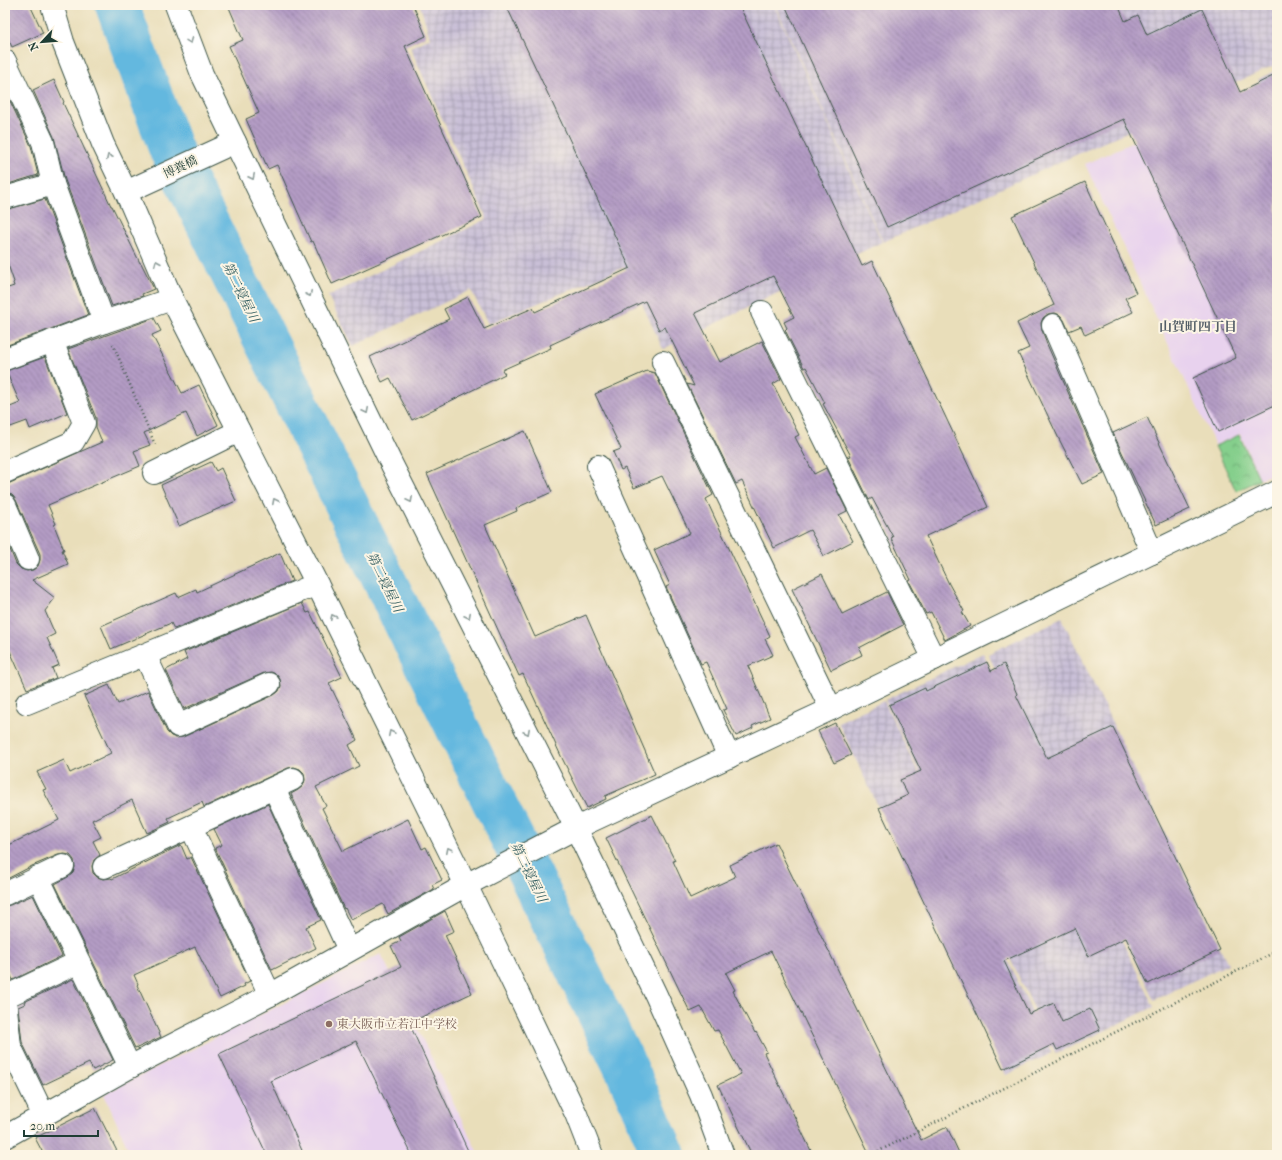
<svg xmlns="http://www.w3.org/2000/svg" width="1282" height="1160" viewBox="0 0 1282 1160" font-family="'IM FELL French Canon','Noto Serif JP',serif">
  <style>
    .built { fill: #e8d2ee }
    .industrial { fill: url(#industrial-grid) }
    .park { fill: url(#park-crowns); stroke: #528660 }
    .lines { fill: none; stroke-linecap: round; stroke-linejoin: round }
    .river { stroke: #63b8df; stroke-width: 44 }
    .building { fill: url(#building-back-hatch) }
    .minor-casing { stroke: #3d5548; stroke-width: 24 }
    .path { stroke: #3d5548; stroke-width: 2.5; stroke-dasharray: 1 3; stroke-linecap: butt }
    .minor { stroke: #fff; stroke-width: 22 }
    .oneway { stroke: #8f9e9a }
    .education-dot { fill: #8d6e63; stroke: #fcf5e5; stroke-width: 1.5 }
    .labels { text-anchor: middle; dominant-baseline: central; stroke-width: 4; stroke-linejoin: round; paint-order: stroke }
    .street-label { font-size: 12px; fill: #1f3d34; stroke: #fcf5e5 }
    .education-label { font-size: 12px; fill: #785e54; stroke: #fcf5e5; text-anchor: start }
    .water-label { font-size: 13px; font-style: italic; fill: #305c5f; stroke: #fcf5e5 }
    .neighbourhood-label { font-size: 13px; font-weight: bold; fill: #535e67; stroke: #fcf5e5 }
  </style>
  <defs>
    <pattern id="industrial-grid" width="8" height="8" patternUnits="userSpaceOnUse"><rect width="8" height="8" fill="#c9bfd7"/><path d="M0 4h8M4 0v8" fill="none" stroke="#a39caf"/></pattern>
    <pattern id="park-crowns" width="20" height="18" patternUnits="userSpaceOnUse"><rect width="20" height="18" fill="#85cf8c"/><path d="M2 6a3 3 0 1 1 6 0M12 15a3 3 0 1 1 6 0" fill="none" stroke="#6ca973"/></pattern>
    <pattern id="building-back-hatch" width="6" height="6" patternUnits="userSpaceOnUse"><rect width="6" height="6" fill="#b49cc5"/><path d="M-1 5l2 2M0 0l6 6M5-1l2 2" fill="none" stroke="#9280a1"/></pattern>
  </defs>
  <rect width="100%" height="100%" fill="#fcf5e5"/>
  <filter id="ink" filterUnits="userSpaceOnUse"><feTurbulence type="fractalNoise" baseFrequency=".025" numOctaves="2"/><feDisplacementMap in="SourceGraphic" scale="8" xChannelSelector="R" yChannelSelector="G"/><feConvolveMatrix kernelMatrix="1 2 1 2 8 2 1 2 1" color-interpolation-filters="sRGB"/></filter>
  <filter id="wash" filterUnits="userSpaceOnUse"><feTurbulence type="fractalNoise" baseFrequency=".012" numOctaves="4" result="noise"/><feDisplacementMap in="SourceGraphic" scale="16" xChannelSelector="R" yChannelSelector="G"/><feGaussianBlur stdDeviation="0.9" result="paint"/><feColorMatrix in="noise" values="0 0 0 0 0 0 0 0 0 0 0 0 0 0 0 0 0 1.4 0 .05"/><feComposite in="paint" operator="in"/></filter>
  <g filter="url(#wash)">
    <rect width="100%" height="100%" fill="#e9deba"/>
    <!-- built -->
    <g class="built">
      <polygon points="1211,106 1277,248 1277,472 1260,479 1240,434 1215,445 1085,164"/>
      <polygon points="381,954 479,1155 131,1155 104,1094"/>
    </g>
    <!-- industrial -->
    <g class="industrial">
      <polygon points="420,5 774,5 882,242 663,349 625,267 488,324 471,290 353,346 328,296 487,219 410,47 430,38"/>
      <polygon points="775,5 1277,5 1277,64 883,242"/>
      <polygon points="1277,70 1277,118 1258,79"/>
      <polygon points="1062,618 1228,964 1154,1000 988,654"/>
      <polygon points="983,653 1154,1007 1056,1054 885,700"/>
      <polygon points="884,701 1052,1053 1006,1075 838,722"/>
    </g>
    <!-- park -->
    <polygon class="park" points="1239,435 1260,480 1236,491 1215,446"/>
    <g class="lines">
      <!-- river -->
      <polyline class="river" points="117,5 171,150 626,1068 664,1155"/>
    </g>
    <g id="blocks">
      <!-- building -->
      <g class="building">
        <polygon points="5,5 30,5 43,33 12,47 5,32"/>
        <polygon points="228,5 413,5 426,36 405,46 482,217 332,284 313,241 311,242 277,165 268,169 246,119 259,113 229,46 243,40"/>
        <polygon points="506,5 739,5 862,266 872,261 988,507 926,536 949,584 964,611 962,612 970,626 945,640 931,612 926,614 909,581 911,580 891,538 893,537 872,498 869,500 848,457 851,456 823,404 825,403 806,367 804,368 785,330 787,328 784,322 794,317 773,276 695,313 720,362 762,341 781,379 773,384 799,435 795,437 814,474 826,468 847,511 839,515 853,541 824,556 810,530 774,548 742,481 736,484 687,384 694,386 665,327 659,330 645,301 550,345 551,348 502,370 505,374 412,420 390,378 382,382 370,357 449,319 444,309 468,297 484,329 533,308 535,312 630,268"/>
        <polygon points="785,5 1118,5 1125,21 1138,15 1147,35 1202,9 1240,92 1277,74 1277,404 1218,432 1193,378 1236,358 1124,119 887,227"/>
        <polygon points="54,80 64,102 63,103 111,206 112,206 140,263 141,263 154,289 142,294 143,296 112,306 65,180 54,137 33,90"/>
        <polygon points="10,101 31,146 38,175 5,185 5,103"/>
        <polygon points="1085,182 1136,293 1125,298 1133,312 1085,335 1081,326 1069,331 1064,320 1060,315 1055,313 1048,314 1043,318 1041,323 1042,330 1046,341 1046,342 1104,474 1082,484 1059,439 1018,353 1029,348 1017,323 1054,305 1012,216"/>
        <polygon points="45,199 88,315 5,346 5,289 14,286 13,283 14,282 5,256 5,210"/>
        <polygon points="154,318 161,331 152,335 182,393 199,385 218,425 197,436 186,413 144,433 150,445 134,451 140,466 48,505 56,524 54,525 64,550 62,550 68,564 32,580 55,598 45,611 55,634 47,638 59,665 52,668 56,678 27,689 10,651 5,653 5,537 16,564 21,569 27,571 33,570 38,566 40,560 40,554 16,500 12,495 5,493 5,484 10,483 102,442 96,427 96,418 68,349"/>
        <polygon points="45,357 67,413 30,429 27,421 5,429 5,409 20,403 6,371"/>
        <polygon points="647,371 655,373 713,495 706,499 770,636 765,639 773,655 748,666 770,718 752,726 753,728 736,736 723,710 727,709 706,662 701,664 666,587 670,585 654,550 690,533 662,476 634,488 625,468 621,470 613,452 621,449 595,394"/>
        <polygon points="1147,417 1190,509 1156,525 1113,433"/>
        <polygon points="525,431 552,492 516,508 517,511 485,525 535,637 586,615 655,774 605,796 606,799 587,808 561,756 523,674 519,676 427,474"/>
        <polygon points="211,462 216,471 221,468 236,501 179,526 161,485"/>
        <polygon points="280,553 292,581 174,629 171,623 111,649 101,626 176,593 178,597 196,589 197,592"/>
        <polygon points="822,574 842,614 887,592 903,625 859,648 862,655 831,670 792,589"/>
        <polygon points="302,603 307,613 310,612 342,677 329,683 357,740 349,745 359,766 316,787 326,806 322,808 343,851 408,819 422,849 426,847 442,880 432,885 434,889 388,914 383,904 351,920 345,908 344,909 291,794 298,790 303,786 305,780 304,773 300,769 294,767 288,768 204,807 202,802 168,818 170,822 147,833 132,800 92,820 101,837 93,841 100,855 94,860 92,866 93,873 97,877 103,879 111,878 112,879 181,845 187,859 191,857 250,981 244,984 245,986 220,998 195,947 134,975 138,984 137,985 161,1037 137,1048 137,1047 135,1048 55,884 68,877 73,873 75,867 74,860 70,855 64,854 58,855 32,866 5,880 5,847 59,820 43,790 46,789 37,772 64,760 70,773 111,753 84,696 109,685 118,704 148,691 167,732 171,736 176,738 183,737 274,695 279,691 281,686 280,679 276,674 271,672 264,673 184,709 166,670 187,659 184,652"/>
        <polygon points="987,662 991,671 1004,664 1017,694 1016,695 1047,758 1113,727 1220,950 1148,984 1126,938 1088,956 1075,928 1004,961 1029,1014 1054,1003 1062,1022 1090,1009 1100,1030 1057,1050 1054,1044 1003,1069 879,808 908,795 900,780 921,771 889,705 925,688 926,691"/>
        <polygon points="835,723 851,755 834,763 818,731"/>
        <polygon points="268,804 321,920 306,927 316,948 272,970 215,848 222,845 214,829"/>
        <polygon points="652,815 675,861 673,861 690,898 735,877 730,865 776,843 921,1140 947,1127 960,1155 870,1155 771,951 726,973 735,990 733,991 755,1033 756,1032 767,1052 764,1053 813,1155 752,1155 718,1085 741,1074 718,1030 714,1031 701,1007 690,1012 606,838"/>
        <polygon points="33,895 62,956 13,980 5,964 5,906 10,905"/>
        <polygon points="445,911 454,931 445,935 472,993 409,1023 470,1155 412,1155 356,1041 271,1081 304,1155 267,1155 219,1054 401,967 391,946 401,941 399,937"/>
        <polygon points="73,979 113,1060 93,1070 89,1063 43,1085 22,1042 18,1007 25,1004 24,1002"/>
        <polygon points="95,1108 119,1155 44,1155 35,1138"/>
      </g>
    </g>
  </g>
  <g filter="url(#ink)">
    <use href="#blocks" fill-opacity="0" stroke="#3d5548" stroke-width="1"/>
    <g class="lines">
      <defs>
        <g id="minor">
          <polyline points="52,5 63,42 103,144 126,192 172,299 317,584 466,885 576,1114 592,1155"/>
          <polyline points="176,5 202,74 235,142 392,465 576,828 656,995 701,1095 723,1155"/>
          <polyline points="5,61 43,142 53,184 104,322"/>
          <polyline points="126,192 235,142"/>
          <polyline points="5,198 53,184"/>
          <polyline points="762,312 934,659"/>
          <polyline points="1053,325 1152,553"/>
          <polyline points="5,359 104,322 172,299"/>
          <polyline points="663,362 831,709"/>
          <polyline points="598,466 729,757"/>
          <polyline points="5,472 73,442 84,423 52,341"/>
          <polyline points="154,473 239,431"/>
          <polyline points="5,505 28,559"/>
          <polyline points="145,655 178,726 269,684"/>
          <polyline points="27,703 317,584"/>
          <polyline points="274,788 349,950"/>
          <polyline points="191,827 270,995"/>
          <polyline points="104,867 293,779"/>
          <polyline points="38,877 130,1067"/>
          <polyline points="5,894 63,866"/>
          <polyline points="5,997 79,962"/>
          <polyline points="5,999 10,1046 44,1116"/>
          <polyline points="5,1137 130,1067 270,995 466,885 576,828 831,709 1277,492"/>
        </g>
      </defs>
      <!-- minor casing -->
      <use href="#minor" class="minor-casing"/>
      <!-- path -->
      <g class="path">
        <polyline points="113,344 156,447"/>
        <polyline points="871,1155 1277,951"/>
      </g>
      <!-- minor -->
      <use href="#minor" class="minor"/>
    </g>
    <!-- one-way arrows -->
    <defs><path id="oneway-chevron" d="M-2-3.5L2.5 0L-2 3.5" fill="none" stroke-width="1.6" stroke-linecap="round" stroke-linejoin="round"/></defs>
    <g class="oneway">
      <use href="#oneway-chevron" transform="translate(190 41) rotate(69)"/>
      <use href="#oneway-chevron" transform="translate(109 157) rotate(-116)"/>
      <use href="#oneway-chevron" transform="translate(252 177) rotate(64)"/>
      <use href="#oneway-chevron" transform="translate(157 263) rotate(-113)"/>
      <use href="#oneway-chevron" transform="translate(309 294) rotate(64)"/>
      <use href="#oneway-chevron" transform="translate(366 411) rotate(64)"/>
      <use href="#oneway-chevron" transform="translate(410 500) rotate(63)"/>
      <use href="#oneway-chevron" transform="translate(275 501) rotate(-117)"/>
      <use href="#oneway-chevron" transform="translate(468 616) rotate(63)"/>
      <use href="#oneway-chevron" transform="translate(333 617) rotate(-116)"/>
      <use href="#oneway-chevron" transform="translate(527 732) rotate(63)"/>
      <use href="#oneway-chevron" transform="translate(391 733) rotate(-116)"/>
      <use href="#oneway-chevron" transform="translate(449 850) rotate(-116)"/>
    </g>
  </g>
  <!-- markers -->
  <circle class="education-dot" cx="329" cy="1024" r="4"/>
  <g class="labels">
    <!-- street labels -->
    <g class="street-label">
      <text transform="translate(180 167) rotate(-25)">博養橋</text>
    </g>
    <!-- education labels -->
    <g class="education-label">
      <text x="337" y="1024">東大阪市立若江中学校</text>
    </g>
    <!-- water labels -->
    <g class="water-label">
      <text transform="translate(241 292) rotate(64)">第二寝屋川</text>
      <text transform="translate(385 582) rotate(64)">第二寝屋川</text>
      <text transform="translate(529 872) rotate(64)">第二寝屋川</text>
    </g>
    <!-- neighbourhood labels -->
    <g class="neighbourhood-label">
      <text x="1198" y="326">山賀町四丁目</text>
    </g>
  </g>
  <!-- margin -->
  <rect width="1282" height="1160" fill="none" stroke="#fcf5e5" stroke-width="20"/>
  <!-- north arrow -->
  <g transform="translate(42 42) rotate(244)" stroke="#fcf5e5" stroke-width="3" paint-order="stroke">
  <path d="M0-3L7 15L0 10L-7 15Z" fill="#1f3d34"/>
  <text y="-6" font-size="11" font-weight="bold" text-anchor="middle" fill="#1f3d34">N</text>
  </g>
  <!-- scale -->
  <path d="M24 1130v6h74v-6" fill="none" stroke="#1f3d34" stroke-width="2"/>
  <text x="30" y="1130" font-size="12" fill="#1f3d34" stroke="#fcf5e5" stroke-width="3" paint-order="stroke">20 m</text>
</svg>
